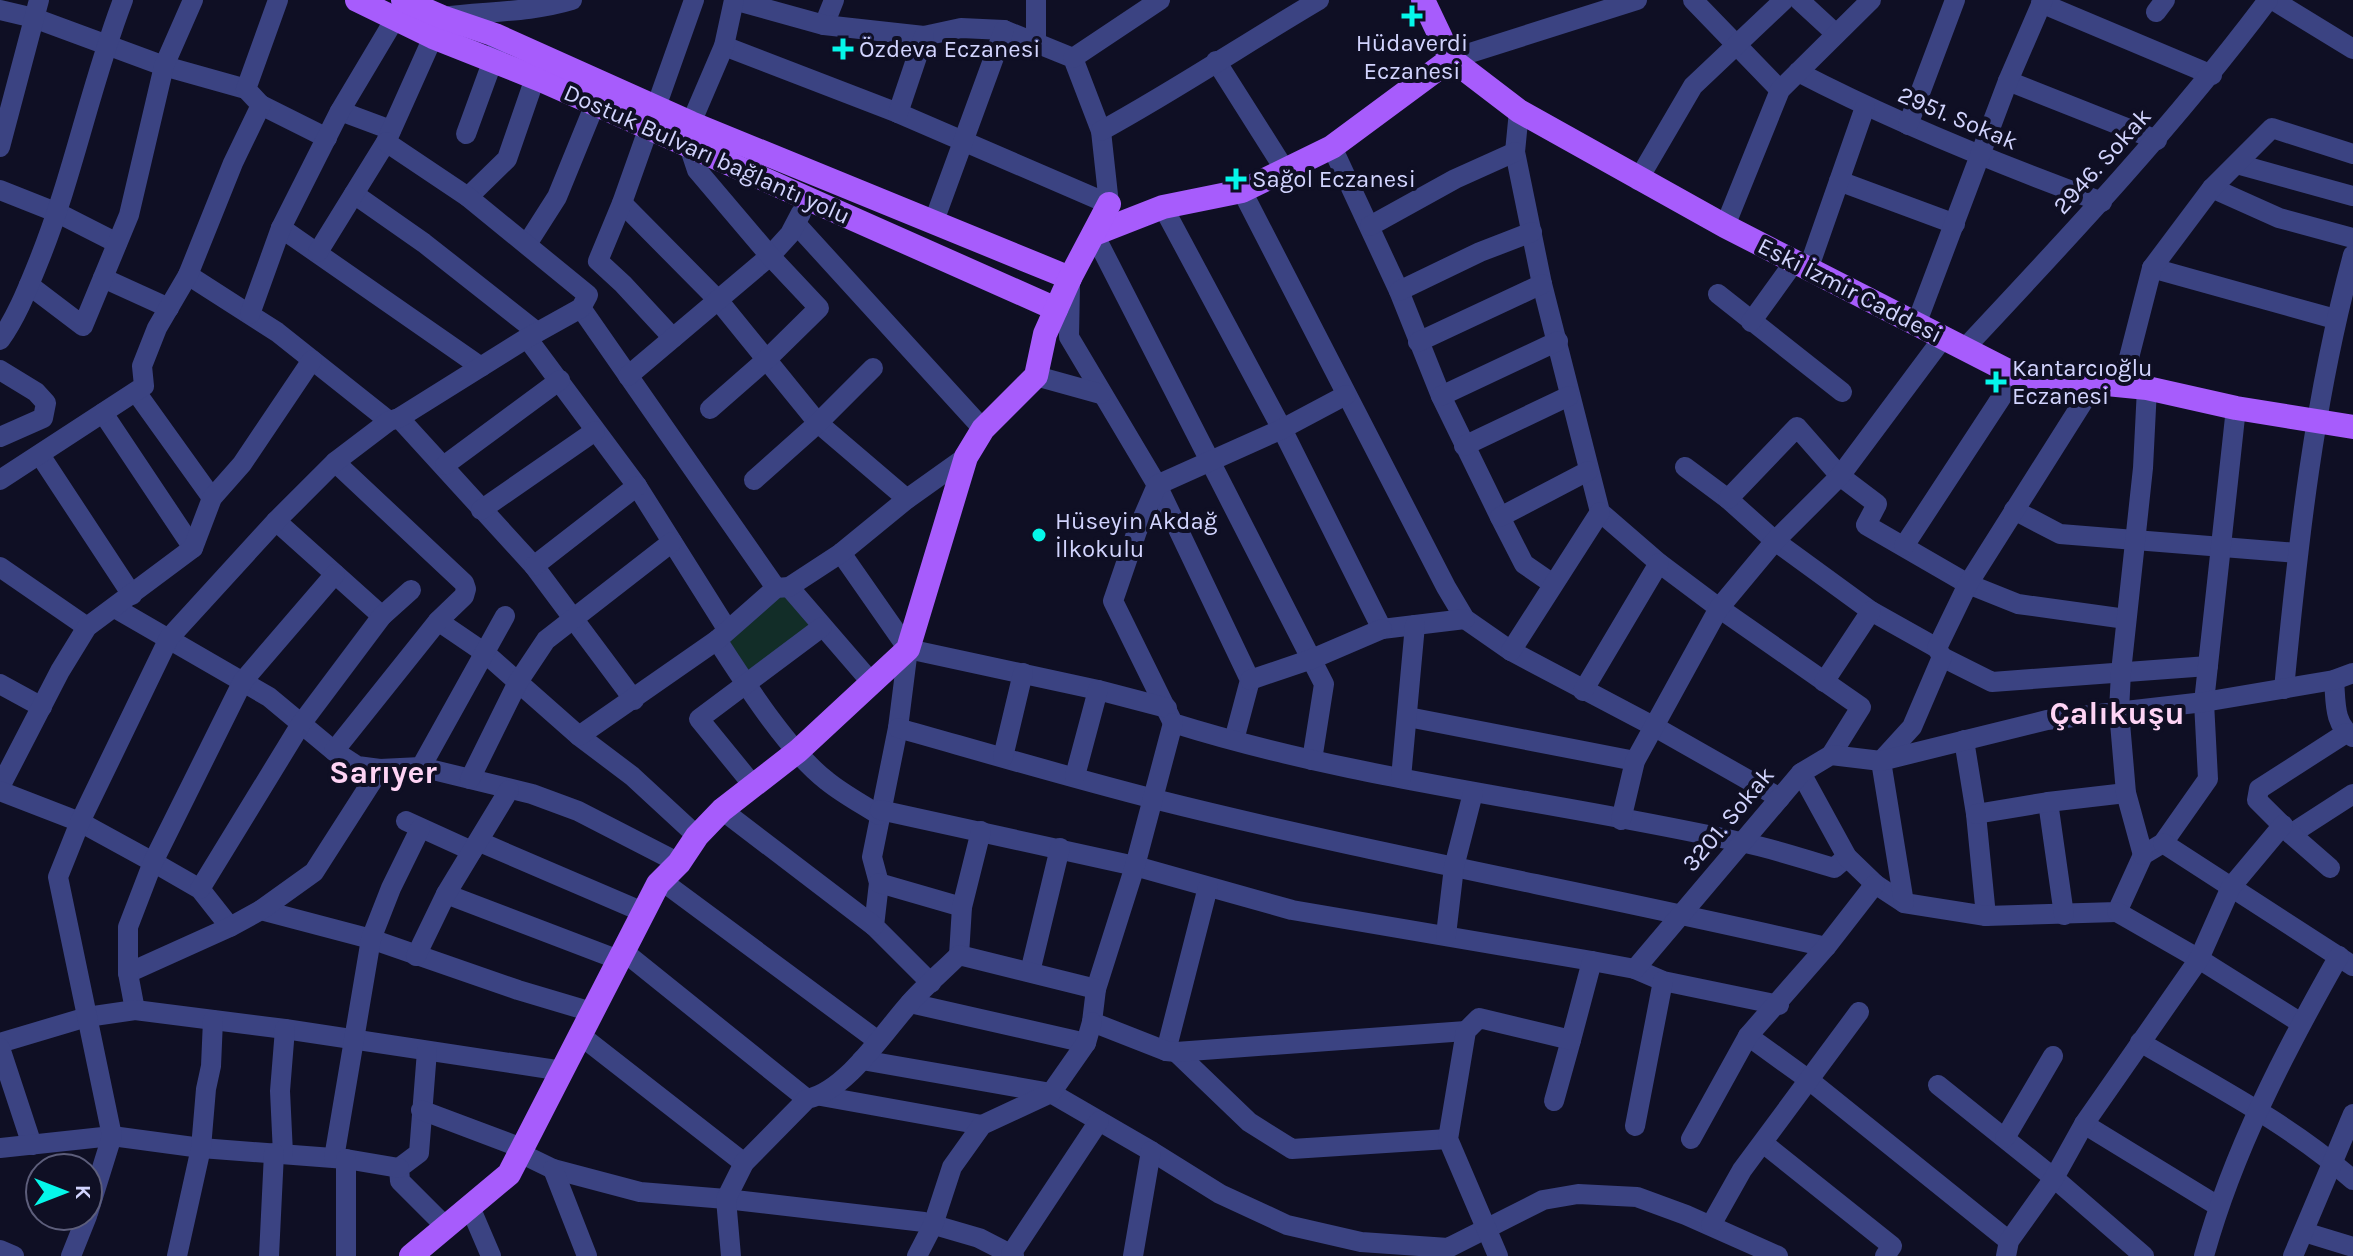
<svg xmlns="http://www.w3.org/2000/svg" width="2353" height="1256" viewBox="0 0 2353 1256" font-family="Karla,sans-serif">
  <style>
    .green { fill: #122d28 }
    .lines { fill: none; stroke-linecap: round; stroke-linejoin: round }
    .minor { stroke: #3b4382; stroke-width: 20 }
    .major { stroke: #a75cfc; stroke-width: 24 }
    .poi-dot { fill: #05f7ea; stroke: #0f0f24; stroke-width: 3 }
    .labels { text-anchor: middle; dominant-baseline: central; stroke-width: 8; stroke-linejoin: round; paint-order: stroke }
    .poi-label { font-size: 24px; fill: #d2d4fe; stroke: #0f0f24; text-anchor: start }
    .street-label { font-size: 24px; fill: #d2d4fe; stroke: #0f0f24 }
    .district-label { font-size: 32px; font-weight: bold; fill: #fed4f5; stroke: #0f0f24 }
  </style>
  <rect width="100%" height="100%" fill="#0f0f24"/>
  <!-- green -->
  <polygon class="green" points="783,592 812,625 747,671 724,639"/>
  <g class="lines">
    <!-- minor -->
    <g class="minor">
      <polyline points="1036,0 1036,43"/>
      <polyline points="1693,0 1780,90"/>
      <polyline points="1799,0 1836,34"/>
      <polyline points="2273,0 2353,49"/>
      <polyline points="2041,3 2212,75"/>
      <polyline points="0,10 34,18 164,66 246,89"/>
      <polyline points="2156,12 2165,0"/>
      <polyline points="824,25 834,0"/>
      <polyline points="724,46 898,113 1109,204 1101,131 1073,58 1004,30 961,28 924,36 824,25 734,0"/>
      <polyline points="1073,58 1160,0"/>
      <polyline points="1451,59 1637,0"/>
      <polyline points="1216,61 1285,170"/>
      <path d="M 1798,72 C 1896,123 1998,164 2102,202"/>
      <polyline points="2008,81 2157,140"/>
      <polyline points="261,105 327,138"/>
      <polyline points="340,111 391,130"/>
      <polyline points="1519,111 1515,152 1542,284 1600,512 1659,563 1719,608 1861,707 1831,755"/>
      <polyline points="898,113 924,36"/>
      <polyline points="1908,125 1955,0"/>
      <path d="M 1101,131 C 1176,90 1246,43 1319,0"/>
      <polyline points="466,134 497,49"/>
      <polyline points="0,147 39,0"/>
      <polyline points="1332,147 1399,291 1441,396 1500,517 1524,564 1553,584"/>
      <polyline points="2237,164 2353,196"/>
      <polyline points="1638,180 1693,86 1784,0"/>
      <polyline points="1839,181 1955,224"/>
      <polyline points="2212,188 2279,218 2353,238"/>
      <polyline points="0,190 58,213 117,243"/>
      <polyline points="1242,191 1446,587 1465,619 1511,651 1655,727 1780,798"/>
      <polyline points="354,194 424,243 537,332"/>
      <polyline points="468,197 507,159 535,78"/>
      <polyline points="622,203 718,300 818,423 907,499"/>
      <polyline points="1163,207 1282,429 1382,629 1465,619"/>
      <polyline points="934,221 1004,30"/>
      <polyline points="797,225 983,429"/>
      <polyline points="1370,226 1455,179 1515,152"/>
      <polyline points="1725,226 1780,90 1871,0"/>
      <polyline points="281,228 481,367"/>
      <polyline points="1094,234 1324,684 1312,760"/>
      <polyline points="527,244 557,197 595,104"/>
      <path d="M 318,252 L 386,142 L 442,17 C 485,11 529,13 572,0"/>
      <polyline points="1809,267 1865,107"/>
      <polyline points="2152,268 2335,319"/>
      <polyline points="188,275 277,332 389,421"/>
      <polyline points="103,278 169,308"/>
      <polyline points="1070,284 1069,337 1157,485 1250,680 1234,740"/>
      <polyline points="29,285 83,326 129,215 164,66 193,0"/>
      <polyline points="1399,291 1480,252 1532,232"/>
      <polyline points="1718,294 1842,392"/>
      <polyline points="581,308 776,588"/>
      <polyline points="250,314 281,228 340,111 402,7"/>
      <polyline points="1751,322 1795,261"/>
      <polyline points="1917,322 2008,81 2043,0"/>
      <polyline points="527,338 637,486 727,629"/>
      <polyline points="673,338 623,284 598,261 622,203 694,0"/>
      <path d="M 0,340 C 17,316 27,290 38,263 C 73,177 90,86 123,0"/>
      <polyline points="1418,342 1542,284"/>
      <path d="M 1964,349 C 2070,236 2175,124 2268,0"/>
      <polyline points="0,370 36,392 46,403 43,418 0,437"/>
      <polyline points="628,376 770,256 790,234 801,213"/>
      <polyline points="1036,376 1101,394"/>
      <polyline points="2122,385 2152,268 2212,188 2272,128 2353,154"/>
      <polyline points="136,392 212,498"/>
      <path d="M 1346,395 L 1282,429 L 1157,485 L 1137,531 L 1113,601 L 1173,723 C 1358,781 1551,800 1740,842 C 1772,848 1803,859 1834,868 L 1847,857"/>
      <polyline points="1441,396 1558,341"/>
      <polyline points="710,409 767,359 819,308 770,256 697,170 689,146 691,123 724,46 734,0"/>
      <polyline points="103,413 193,548"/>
      <polyline points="399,418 534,566 634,700"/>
      <polyline points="1464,446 1569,396"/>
      <polyline points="40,455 132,595"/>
      <polyline points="445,465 560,380"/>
      <polyline points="1685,467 1728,499 1775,541 1871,611 1937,648"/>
      <polyline points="0,480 144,386 142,366 157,328 188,275 233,163 261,105 246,89 278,0"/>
      <polyline points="754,480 818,423 873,368"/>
      <polyline points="1728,499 1797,427 1840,476 1877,504 1866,525 1968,584 2018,604 2126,619"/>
      <polyline points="481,510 595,431"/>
      <polyline points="2014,510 2060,534 2297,553"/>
      <polyline points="1500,517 1588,471"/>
      <polyline points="276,521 382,616"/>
      <polyline points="1904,546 2016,375"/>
      <polyline points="841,553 908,649 898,728 872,857 879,883 874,926 931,983"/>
      <polyline points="534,566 637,486"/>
      <polyline points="0,567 87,627"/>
      <polyline points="789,587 871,682"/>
      <polyline points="115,608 269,697 334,751 357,766 380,769 421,767 532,794 578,811 679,863"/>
      <polyline points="438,621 485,653 579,736 632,776 697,836"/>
      <path d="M 717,640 C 745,683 788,751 827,781 C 843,794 862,804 879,815"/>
      <polyline points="908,649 1098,690 1167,708"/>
      <polyline points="1511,651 1600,512"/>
      <polyline points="1942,657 1992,682 2208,666"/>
      <polyline points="1250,680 1312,659 1382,629"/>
      <path d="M 2334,680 C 2336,701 2333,724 2353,737"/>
      <polyline points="1824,682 1871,611"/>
      <polyline points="0,684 42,707"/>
      <path d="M 2284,689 C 2298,543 2314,397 2353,255"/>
      <polyline points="1583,691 1659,563"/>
      <polyline points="1408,717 1635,761"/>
      <path d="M 898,728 C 983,752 1068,777 1154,799 C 1377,855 1603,895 1826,947"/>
      <polyline points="579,736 717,640 776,588 789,587 841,553 907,499 966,457"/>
      <polyline points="1964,740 1976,814 1986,916"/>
      <polyline points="334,751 438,621 464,596 466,589 464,583 335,462"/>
      <polyline points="1003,757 1023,673"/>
      <polyline points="421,767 505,616"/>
      <polyline points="1801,773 1847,857 1875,884 1904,903 1986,916 2117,912 2143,855 2163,843 2208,779 2204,702 2236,408"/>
      <polyline points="1075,776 1098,690"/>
      <polyline points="1401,778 1415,625"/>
      <polyline points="470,779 518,682 546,640 672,542"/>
      <polyline points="752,784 699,719 822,627"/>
      <polyline points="0,787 60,671 87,627 193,548 212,498 242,464 312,360"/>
      <polyline points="0,791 80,822 153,862 200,889 230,927"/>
      <polyline points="2048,802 2064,915"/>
      <polyline points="722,810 874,926"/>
      <polyline points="880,810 1135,866 1292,910 1592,961"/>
      <polyline points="1976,814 2048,802 2126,793"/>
      <polyline points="1621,820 1635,761 1719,608 1775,541 1840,476 1943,338"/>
      <polyline points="406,821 472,851"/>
      <polyline points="2291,834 2353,794"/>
      <polyline points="480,842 643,912"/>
      <polyline points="2163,843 2353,966"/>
      <polyline points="2143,855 2126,793 2119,711 2121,672 2143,468 2147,388"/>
      <polyline points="2330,868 2291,834 2257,800 2259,789 2346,733"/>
      <polyline points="662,881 878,1041"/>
      <polyline points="879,883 962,907"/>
      <polyline points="200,889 301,724 382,616 411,590"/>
      <polyline points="446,894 619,960"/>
      <polyline points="1904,903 1881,761 1912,727 1942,657 1937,648 1968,584 2095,383"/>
      <polyline points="261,910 371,939 518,990 592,1012"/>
      <polyline points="2117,912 2199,959 2301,1023"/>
      <polyline points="1446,935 1454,867 1473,793"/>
      <polyline points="623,951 807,1099"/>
      <polyline points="959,955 962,907 981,831"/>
      <polyline points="416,956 446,894 509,790"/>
      <polyline points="1635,969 1663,981 1779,1005"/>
      <polyline points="1030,972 1060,848"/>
      <polyline points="128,973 230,927 261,910 314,872 380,769"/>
      <polyline points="1096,989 1135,866 1173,723"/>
      <polyline points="910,1003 1086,1043"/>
      <polyline points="135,1010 128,973 128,927 153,862 243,681 335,574"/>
      <polyline points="580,1035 744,1163"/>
      <polyline points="1748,1036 1809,1080 2009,1241"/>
      <path d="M 2140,1042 C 2213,1085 2290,1124 2353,1180"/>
      <polyline points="0,1043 87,1017 135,1010 285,1029 563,1071"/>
      <polyline points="0,1048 32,1145"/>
      <polyline points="427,1051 419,1153 399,1168 400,1181 446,1227"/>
      <polyline points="1166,1051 1208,887"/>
      <polyline points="1176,1052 1249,1122 1292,1149 1448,1139"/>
      <polyline points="862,1060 1051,1093 1151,1151 1220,1194 1287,1225 1361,1242 1448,1248 1543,1200 1578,1194 1637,1197 1686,1215 1778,1256"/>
      <polyline points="1938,1085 2054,1178 2144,1256"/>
      <polyline points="821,1096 982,1125"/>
      <polyline points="1554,1101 1571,1040"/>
      <polyline points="421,1110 522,1148"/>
      <polyline points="2084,1124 2218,1206"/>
      <polyline points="1635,1126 1663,981"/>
      <polyline points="2005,1138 2053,1056"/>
      <polyline points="1691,1139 1748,1036 1826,947 1875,884"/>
      <polyline points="1763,1143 1892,1246 1885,1256"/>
      <polyline points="0,1148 112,1136 201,1148 346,1159 399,1168"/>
      <polyline points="520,1153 553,1169 640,1192 726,1199 924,1222 979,1238 1014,1256"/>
      <polyline points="283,1154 280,1091 285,1029"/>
      <polyline points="334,1158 371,939 391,888 420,829"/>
      <polyline points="553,1169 587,1256"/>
      <polyline points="470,1207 491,1256"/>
      <polyline points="88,1213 112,1136 58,877 80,822 169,638 276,521 335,462 389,421 399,418 527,338 581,308 588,295 468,197 386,142"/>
      <polyline points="1711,1225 1742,1170 1859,1012"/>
      <polyline points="2304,1232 2353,1247"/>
      <polyline points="0,1250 14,1256"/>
      <polyline points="1011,1254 1099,1121"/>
      <polyline points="71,1256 87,1216"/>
      <polyline points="177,1256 201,1148 206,1089 211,1066 213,1020"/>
      <polyline points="269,1256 274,1153"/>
      <polyline points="346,1256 346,1159"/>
      <path d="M 731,1256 L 726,1199 L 744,1163 L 807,1099 C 846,1091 884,1032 910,1003 C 925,986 943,971 959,955 L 1096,989 L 1092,1022 L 1166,1051 L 1176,1052 L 1466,1031"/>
      <polyline points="917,1256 933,1225 952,1167 982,1125 1051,1093 1086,1043 1092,1022"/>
      <polyline points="1133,1256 1151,1151"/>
      <polyline points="1498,1256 1448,1139 1466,1031 1479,1018 1571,1040 1592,961 1635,969 1801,773 1831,755 1881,761 2047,720 2204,702 2334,680 2353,673"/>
      <polyline points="2006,1256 2009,1241 2054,1178 2084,1124 2199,959 2231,887 2283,825"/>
      <path d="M 2204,1256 C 2233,1151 2285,1051 2339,956"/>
      <polyline points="2293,1256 2353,1114"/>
    </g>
    <!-- major -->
    <g class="major">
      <polyline points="357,0 433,37 541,80 1056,309"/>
      <polyline points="403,0 442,17 495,35 691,123 1070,278"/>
      <polyline points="1423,0 1451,59 1519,111 1725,226 2016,375 2147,388 2236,408 2353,427"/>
      <polyline points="1094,234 1163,207 1242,191 1332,147 1451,59"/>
      <polyline points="411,1256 509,1174 658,884 679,863 697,836 722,810 798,751 908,649 966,457 983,429 1036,376 1045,334 1070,278 1109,204"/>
    </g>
  </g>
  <!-- markers -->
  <g class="poi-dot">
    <path d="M1408 4h8v8h8v8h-8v8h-8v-8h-8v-8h8z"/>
    <path d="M839 37h8v8h8v8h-8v8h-8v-8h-8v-8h8z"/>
    <path d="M1232 167h8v8h8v8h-8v8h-8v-8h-8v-8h8z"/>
    <path d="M1992 370h8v8h8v8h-8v8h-8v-8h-8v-8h8z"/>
    <circle cx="1039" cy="535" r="8"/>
  </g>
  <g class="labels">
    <!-- poi labels -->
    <g class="poi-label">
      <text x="1412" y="43" text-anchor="middle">Hüdaverdi<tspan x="1412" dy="28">Eczanesi</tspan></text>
      <text x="859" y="49">Özdeva Eczanesi</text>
      <text x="1252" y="179">Sağol Eczanesi</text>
      <text x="2012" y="368">Kantarcıoğlu<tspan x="2012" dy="28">Eczanesi</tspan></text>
      <text x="1055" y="521">Hüseyin Akdağ<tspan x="1055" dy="28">İlkokulu</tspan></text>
    </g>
    <!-- street labels -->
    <g class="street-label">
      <text transform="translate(1958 118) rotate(23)">2951. Sokak</text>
      <text transform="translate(707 154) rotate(24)">Dostuk Bulvarı bağlantı yolu</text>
      <text transform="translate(2102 161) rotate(-48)">2946. Sokak</text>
      <text transform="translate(1850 290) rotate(27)">Eski İzmir Caddesi</text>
      <text transform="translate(1728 819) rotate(-50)">3201. Sokak</text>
    </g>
    <!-- district labels -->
    <g class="district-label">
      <text x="2117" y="713">Çalıkuşu</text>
      <text x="383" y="772">Sarıyer</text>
    </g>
  </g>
  <!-- north arrow -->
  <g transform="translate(64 1192) rotate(90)"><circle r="38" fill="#0f0f24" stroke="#5d5e7b" stroke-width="2"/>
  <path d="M0-6L14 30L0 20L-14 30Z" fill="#05f7ea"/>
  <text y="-12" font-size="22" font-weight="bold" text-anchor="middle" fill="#d2d4fe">K</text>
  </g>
</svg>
